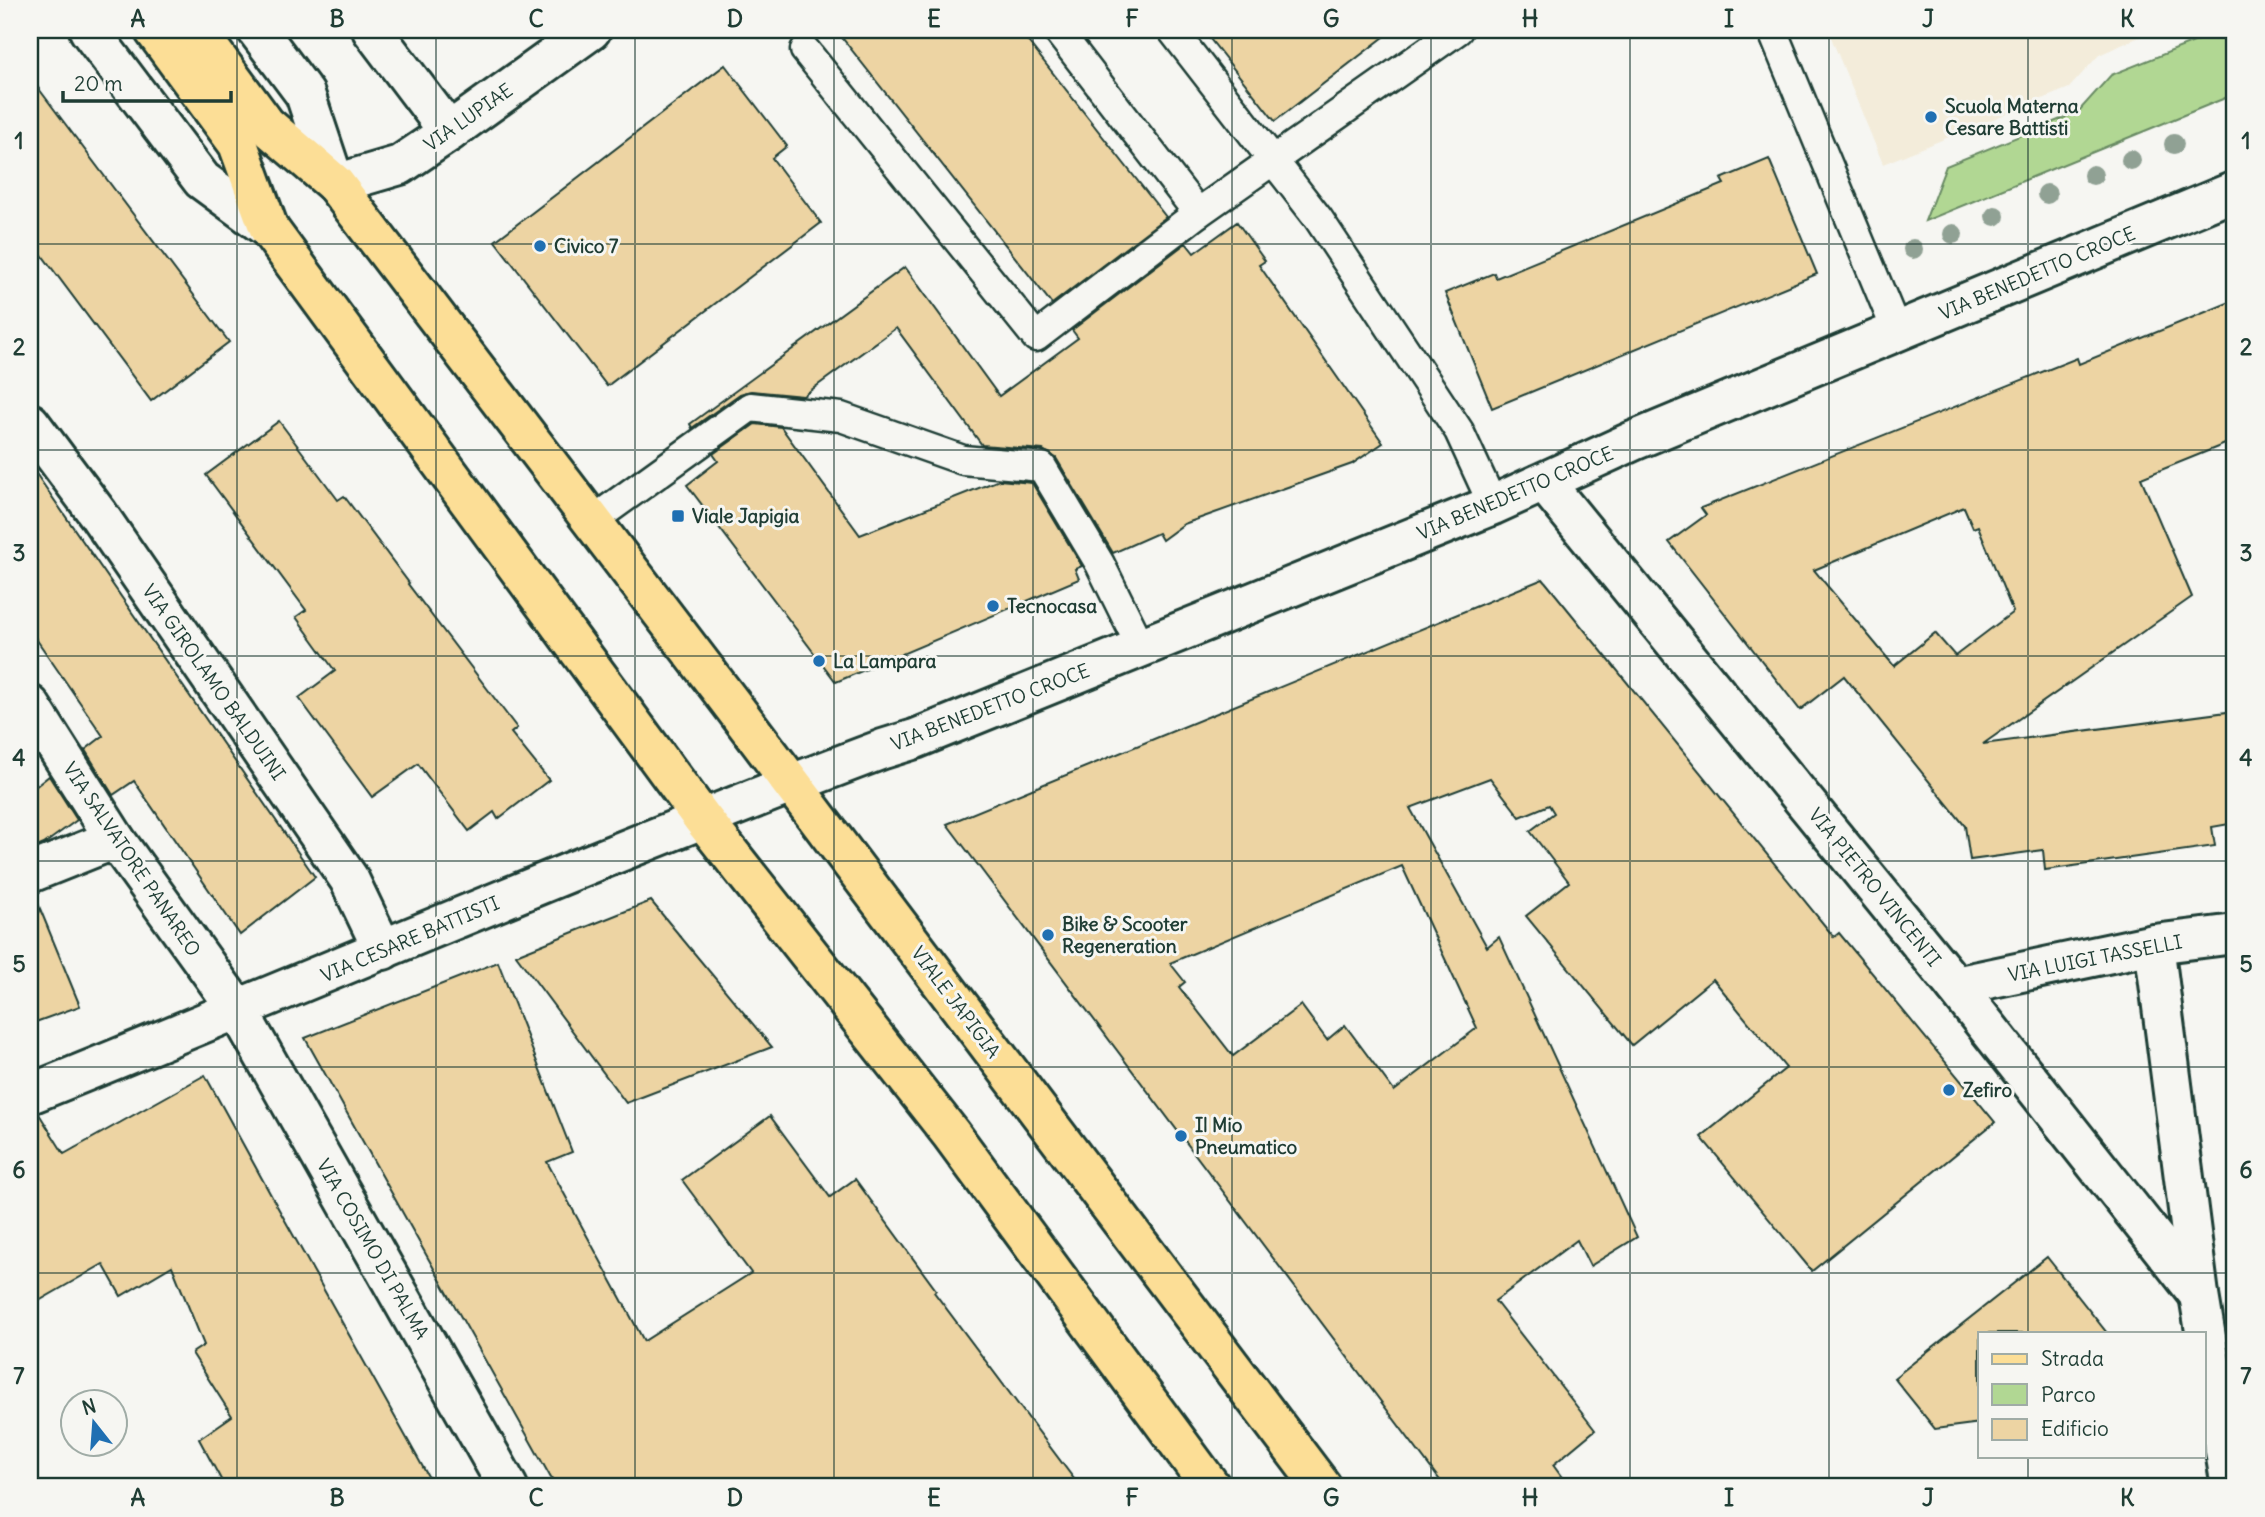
<svg xmlns="http://www.w3.org/2000/svg" width="2265" height="1517" viewBox="0 0 2265 1517" font-family="Delius,sans-serif">
  <style>
    .built { fill: #f3ecda }
    .green { fill: #b1d793; stroke: #688a64; stroke-width: 2 }
    .building { fill: #edd4a3; stroke: #1f3d34; stroke-width: 2; fill-rule: evenodd }
    .lines { fill: none; stroke-linecap: round; stroke-linejoin: round }
    .lane-casing { stroke: #1f3d34; stroke-width: 33 }
    .street-casing { stroke: #1f3d34; stroke-width: 44 }
    .secondary-casing { stroke: #1f3d34; stroke-width: 44 }
    .primary-casing { stroke: #1f3d34; stroke-width: 44 }
    .lane { stroke: #f6f6f2; stroke-width: 28 }
    .street { stroke: #f6f6f2; stroke-width: 38 }
    .secondary { stroke: #f6f6f2; stroke-width: 38 }
    .primary { stroke: #fcde96; stroke-width: 38 }
    .tree { fill: #90a194 }
    .grid { fill: none; stroke: #1f3d34; stroke-width: 2; stroke-opacity: 0.55 }
    .poi-dot { fill: #1f6fb2; stroke: #f6f6f2; stroke-width: 2.5 }
    .labels { text-anchor: middle; dominant-baseline: central; stroke-width: 6; stroke-linejoin: round; paint-order: stroke }
    .poi-label { font-size: 19px; font-weight: bold; fill: #1f3d34; stroke: #f6f6f2; text-anchor: start }
    .street-label { font-size: 19px; fill: #1f3d34; stroke: #f6f6f2 }
    .neatline { fill: none; stroke: #1f3d34; stroke-width: 2.5 }
    .grid-label { font-size: 23px; text-anchor: middle; font-weight: bold; fill: #1f3d34 }
  </style>
  <rect width="100%" height="100%" fill="#f6f6f2"/>
  <filter id="ink" filterUnits="userSpaceOnUse"><feTurbulence type="fractalNoise" baseFrequency=".0143" numOctaves="2"/><feDisplacementMap in="SourceGraphic" scale="14" xChannelSelector="R" yChannelSelector="G"/><feConvolveMatrix kernelMatrix="1 2 1 2 8 2 1 2 1" color-interpolation-filters="sRGB"/></filter>
  <g filter="url(#ink)">
    <!-- built -->
    <polygon class="built" points="1828,30 2155,30 2099,55 2069,88 1883,164"/>
    <!-- green -->
    <polygon class="green" points="2224,30 2235,30 2235,94 1925,221 1946,166 2078,112 2111,75"/>
    <!-- building -->
    <g class="building">
      <polygon points="836,30 1019,30 1166,217 1052,304"/>
      <polygon points="1203,30 1393,30 1275,121"/>
      <polygon points="725,65 787,146 772,158 821,223 607,386 495,241"/>
      <polygon points="30,77 229,342 151,401 30,239"/>
      <polygon points="1769,159 1817,274 1492,408 1445,293 1494,273 1496,278 1724,184 1721,179"/>
      <polygon points="1237,222 1265,261 1259,265 1383,443 1352,464 1184,524 1162,540 1158,533 1113,553 1056,458 1043,450 982,445 896,328 803,396 751,391 740,394 692,428 690,424 905,267 999,396 1078,338 1072,330 1186,243 1194,253"/>
      <path d="M 2235,300 L 2235,440 L 2141,478 L 2192,597 L 1983,744 L 2235,711 L 2235,823 L 2212,827 L 2215,846 L 2045,870 L 2043,850 L 1970,860 L 1965,826 L 1844,676 L 1800,710 L 1669,542 L 1706,515 L 1701,508 L 2077,358 L 2079,364 ZM 1964,507 L 1973,528 L 1978,526 L 2013,612 L 1955,656 L 1935,633 L 1894,666 L 1814,570 Z"/>
      <polygon points="279,421 338,500 344,496 409,583 408,584 517,728 511,733 549,780 498,819 494,812 469,831 418,764 372,797 299,698 335,671 296,617 306,610 206,475"/>
      <polygon points="755,424 781,427 860,535 999,480 1032,483 1082,566 1075,569 1079,579 836,682 687,485 718,461 713,454"/>
      <polygon points="30,465 315,877 240,935 134,781 113,795 85,750 103,736 30,630"/>
      <path d="M 1543,579 L 1834,937 L 1839,933 L 1995,1122 L 1812,1271 L 1701,1137 L 1786,1068 L 1713,979 L 1632,1045 L 1526,916 L 1569,882 L 1530,831 L 1554,813 L 1549,805 L 1520,817 L 1490,778 L 1410,808 L 1487,947 L 1499,937 L 1637,1237 L 1590,1266 L 1577,1240 L 1495,1301 L 1595,1430 L 1553,1465 L 1569,1487 L 1445,1487 L 947,824 ZM 1402,866 L 1477,1028 L 1394,1091 L 1345,1025 L 1327,1040 L 1301,1005 L 1233,1056 L 1179,987 L 1185,982 L 1170,963 Z"/>
      <polygon points="49,776 77,820 44,844 30,850 30,791"/>
      <polygon points="30,894 34,894 80,1006 30,1024"/>
      <polygon points="651,901 772,1047 626,1103 516,955"/>
      <polygon points="498,962 572,1152 547,1162 644,1341 751,1273 682,1180 770,1116 830,1197 855,1179 936,1290 934,1292 1080,1487 556,1487 305,1038"/>
      <polygon points="205,1075 277,1206 434,1487 225,1487 199,1439 232,1416 192,1353 204,1345 172,1266 121,1296 103,1264 30,1306 30,1115 39,1114 64,1154"/>
      <polygon points="2047,1257 2107,1333 1980,1333 1980,1423 1935,1429 1894,1378"/>
    </g>
    <g class="lines">
      <defs>
        <g id="lane">
          <polyline points="1057,30 1198,213"/>
          <polyline points="1172,30 1318,218 1459,431 1493,505"/>
          <polyline points="1772,30 1897,332"/>
          <polyline points="805,50 1036,337 1198,213 1458,30"/>
          <polyline points="592,521 750,407 841,417 963,460 1042,467 1100,564 1141,647"/>
        </g>
        <g id="street">
          <polyline points="372,30 449,132"/>
          <polyline points="335,184 400,165 449,132 591,30"/>
          <polyline points="30,423 98,514 349,879 383,950"/>
          <polyline points="1545,483 1955,986 2199,1295"/>
          <polyline points="30,705 115,839 238,1010 508,1487"/>
          <polyline points="30,873 115,839"/>
          <polyline points="2154,944 2199,1295 2231,1487"/>
          <polyline points="1955,986 2154,944 2235,934"/>
          <path d="M 30,1094 C 315,979 596,857 883,749 L 915,739 L 1493,505 L 1633,441 L 2235,191"/>
        </g>
        <g id="secondary">
          <polyline points="89,30 202,180 269,229"/>
          <polyline points="257,30 305,94 335,184"/>
        </g>
        <g id="primary">
          <polyline points="154,30 238,144 269,229 702,818 951,1134 1211,1487"/>
          <polyline points="196,30 266,125 335,184 733,706 1322,1487"/>
        </g>
      </defs>
      <!-- lane casing -->
      <use href="#lane" class="lane-casing"/>
      <!-- street casing -->
      <use href="#street" class="street-casing"/>
      <!-- secondary casing -->
      <use href="#secondary" class="secondary-casing"/>
      <!-- primary casing -->
      <use href="#primary" class="primary-casing"/>
      <!-- lane -->
      <use href="#lane" class="lane"/>
      <!-- street -->
      <use href="#street" class="street"/>
      <!-- secondary -->
      <use href="#secondary" class="secondary"/>
      <!-- primary -->
      <use href="#primary" class="primary"/>
    </g>
    <!-- trees -->
    <g class="tree">
      <circle cx="2174" cy="144" r="10"/>
      <circle cx="2131" cy="160" r="10"/>
      <circle cx="2093" cy="175" r="10"/>
      <circle cx="2047" cy="194" r="10"/>
      <circle cx="1995" cy="216" r="10"/>
      <circle cx="1953" cy="234" r="10"/>
      <circle cx="1913" cy="249" r="10"/>
    </g>
  </g>
  <!-- grid -->
  <path class="grid" d="M 237,30 L 237,1487M 436,30 L 436,1487M 635,30 L 635,1487M 834,30 L 834,1487M 1033,30 L 1033,1487M 1232,30 L 1232,1487M 1431,30 L 1431,1487M 1630,30 L 1630,1487M 1829,30 L 1829,1487M 2028,30 L 2028,1333M 30,244 L 2235,244M 30,450 L 2235,450M 30,656 L 2235,656M 30,861 L 2235,861M 30,1067 L 2235,1067M 30,1273 L 2235,1273M 2028,1456 L 2028,1487"/>
  <!-- markers -->
  <g class="poi-dot">
    <circle cx="1931" cy="117" r="7"/>
    <circle cx="540" cy="246" r="7"/>
    <rect x="671" y="509" width="14" height="14" rx="3.5"/>
    <circle cx="993" cy="606" r="7"/>
    <circle cx="819" cy="661" r="7"/>
    <circle cx="1048" cy="935" r="7"/>
    <circle cx="1949" cy="1090" r="7"/>
    <circle cx="1181" cy="1136" r="7"/>
  </g>
  <g class="labels">
    <!-- poi labels -->
    <g class="poi-label">
      <text x="1945" y="106">Scuola Materna<tspan x="1945" dy="22">Cesare Battisti</tspan></text>
      <text x="554" y="246">Civico 7</text>
      <text x="692" y="516">Viale Japigia</text>
      <text x="1007" y="606">Tecnocasa</text>
      <text x="833" y="661">La Lampara</text>
      <text x="1062" y="924">Bike &amp; Scooter<tspan x="1062" dy="22">Regeneration</tspan></text>
      <text x="1963" y="1090">Zefiro</text>
      <text x="1195" y="1125">Il Mio<tspan x="1195" dy="22">Pneumatico</tspan></text>
    </g>
    <!-- street labels -->
    <g class="street-label">
      <text transform="translate(468 117) rotate(-35)">VIA LUPIAE</text>
      <text transform="translate(2037 273) rotate(-23)">VIA BENEDETTO CROCE</text>
      <text transform="translate(1515 493) rotate(-23)">VIA BENEDETTO CROCE</text>
      <text transform="translate(214 682) rotate(55)">VIA GIROLAMO BALDUINI</text>
      <text transform="translate(990 707) rotate(-21)">VIA BENEDETTO CROCE</text>
      <text transform="translate(132 859) rotate(56)">VIA SALVATORE PANAREO</text>
      <text transform="translate(1875 887) rotate(51)">VIA PIETRO VINCENTI</text>
      <text transform="translate(410 939) rotate(-23)">VIA CESARE BATTISTI</text>
      <text transform="translate(2095 958) rotate(-11)">VIA LUIGI TASSELLI</text>
      <text transform="translate(956 1002) rotate(53)">VIALE JAPIGIA</text>
      <text transform="translate(373 1249) rotate(60)">VIA COSIMO DI PALMA</text>
    </g>
  </g>
  <!-- margin -->
  <rect width="2265" height="1517" fill="none" stroke="#f6f6f2" stroke-width="77"/>
  <!-- legend -->
  <rect x="1978" y="1332" width="228" height="126" fill="#f6f6f2" stroke="#a0aca6" stroke-width="2"/>
  <rect x="1992" y="1354" width="35" height="10" fill="#fcde96" stroke="#a0aca6" stroke-width="2"/>
  <text x="2041" y="1366" font-size="21" fill="#1f3d34">Strada</text>
  <rect x="1992" y="1384" width="35" height="21" fill="#b1d793" stroke="#a0aca6" stroke-width="2"/>
  <text x="2041" y="1402" font-size="21" fill="#1f3d34">Parco</text>
  <rect x="1992" y="1419" width="35" height="21" fill="#edd4a3" stroke="#a0aca6" stroke-width="2"/>
  <text x="2041" y="1436" font-size="21" fill="#1f3d34">Edificio</text>
  <!-- north arrow -->
  <g transform="translate(94 1423) rotate(343)"><circle r="33" fill="#f6f6f2" stroke="#a0aca6" stroke-width="2"/>
  <path d="M0-5L12 26L0 18L-12 26Z" fill="#1f6fb2"/>
  <text y="-10" font-size="19" font-weight="bold" text-anchor="middle" fill="#1f3d34">N</text>
  </g>
  <!-- scale -->
  <path d="M63 91v10h168v-10" fill="none" stroke="#1f3d34" stroke-width="3.5"/>
  <text x="74" y="91" font-size="21" fill="#1f3d34" stroke="#f6f6f2" stroke-width="5" paint-order="stroke">20 m</text>
  <rect x="38" y="38" width="2188" height="1440" class="neatline"/>
  <g class="grid-label">
    <text x="138" y="27">A</text>
    <text x="337" y="27">B</text>
    <text x="536" y="27">C</text>
    <text x="735" y="27">D</text>
    <text x="934" y="27">E</text>
    <text x="1132" y="27">F</text>
    <text x="1331" y="27">G</text>
    <text x="1530" y="27">H</text>
    <text x="1729" y="27">I</text>
    <text x="1928" y="27">J</text>
    <text x="2127" y="27">K</text>
    <text x="19" y="149">1</text>
    <text x="2246" y="149">1</text>
    <text x="19" y="355">2</text>
    <text x="2246" y="355">2</text>
    <text x="19" y="561">3</text>
    <text x="2246" y="561">3</text>
    <text x="19" y="766">4</text>
    <text x="2246" y="766">4</text>
    <text x="19" y="972">5</text>
    <text x="2246" y="972">5</text>
    <text x="19" y="1178">6</text>
    <text x="2246" y="1178">6</text>
    <text x="19" y="1384">7</text>
    <text x="2246" y="1384">7</text>
    <text x="138" y="1506">A</text>
    <text x="337" y="1506">B</text>
    <text x="536" y="1506">C</text>
    <text x="735" y="1506">D</text>
    <text x="934" y="1506">E</text>
    <text x="1132" y="1506">F</text>
    <text x="1331" y="1506">G</text>
    <text x="1530" y="1506">H</text>
    <text x="1729" y="1506">I</text>
    <text x="1928" y="1506">J</text>
    <text x="2127" y="1506">K</text>
  </g>
</svg>
